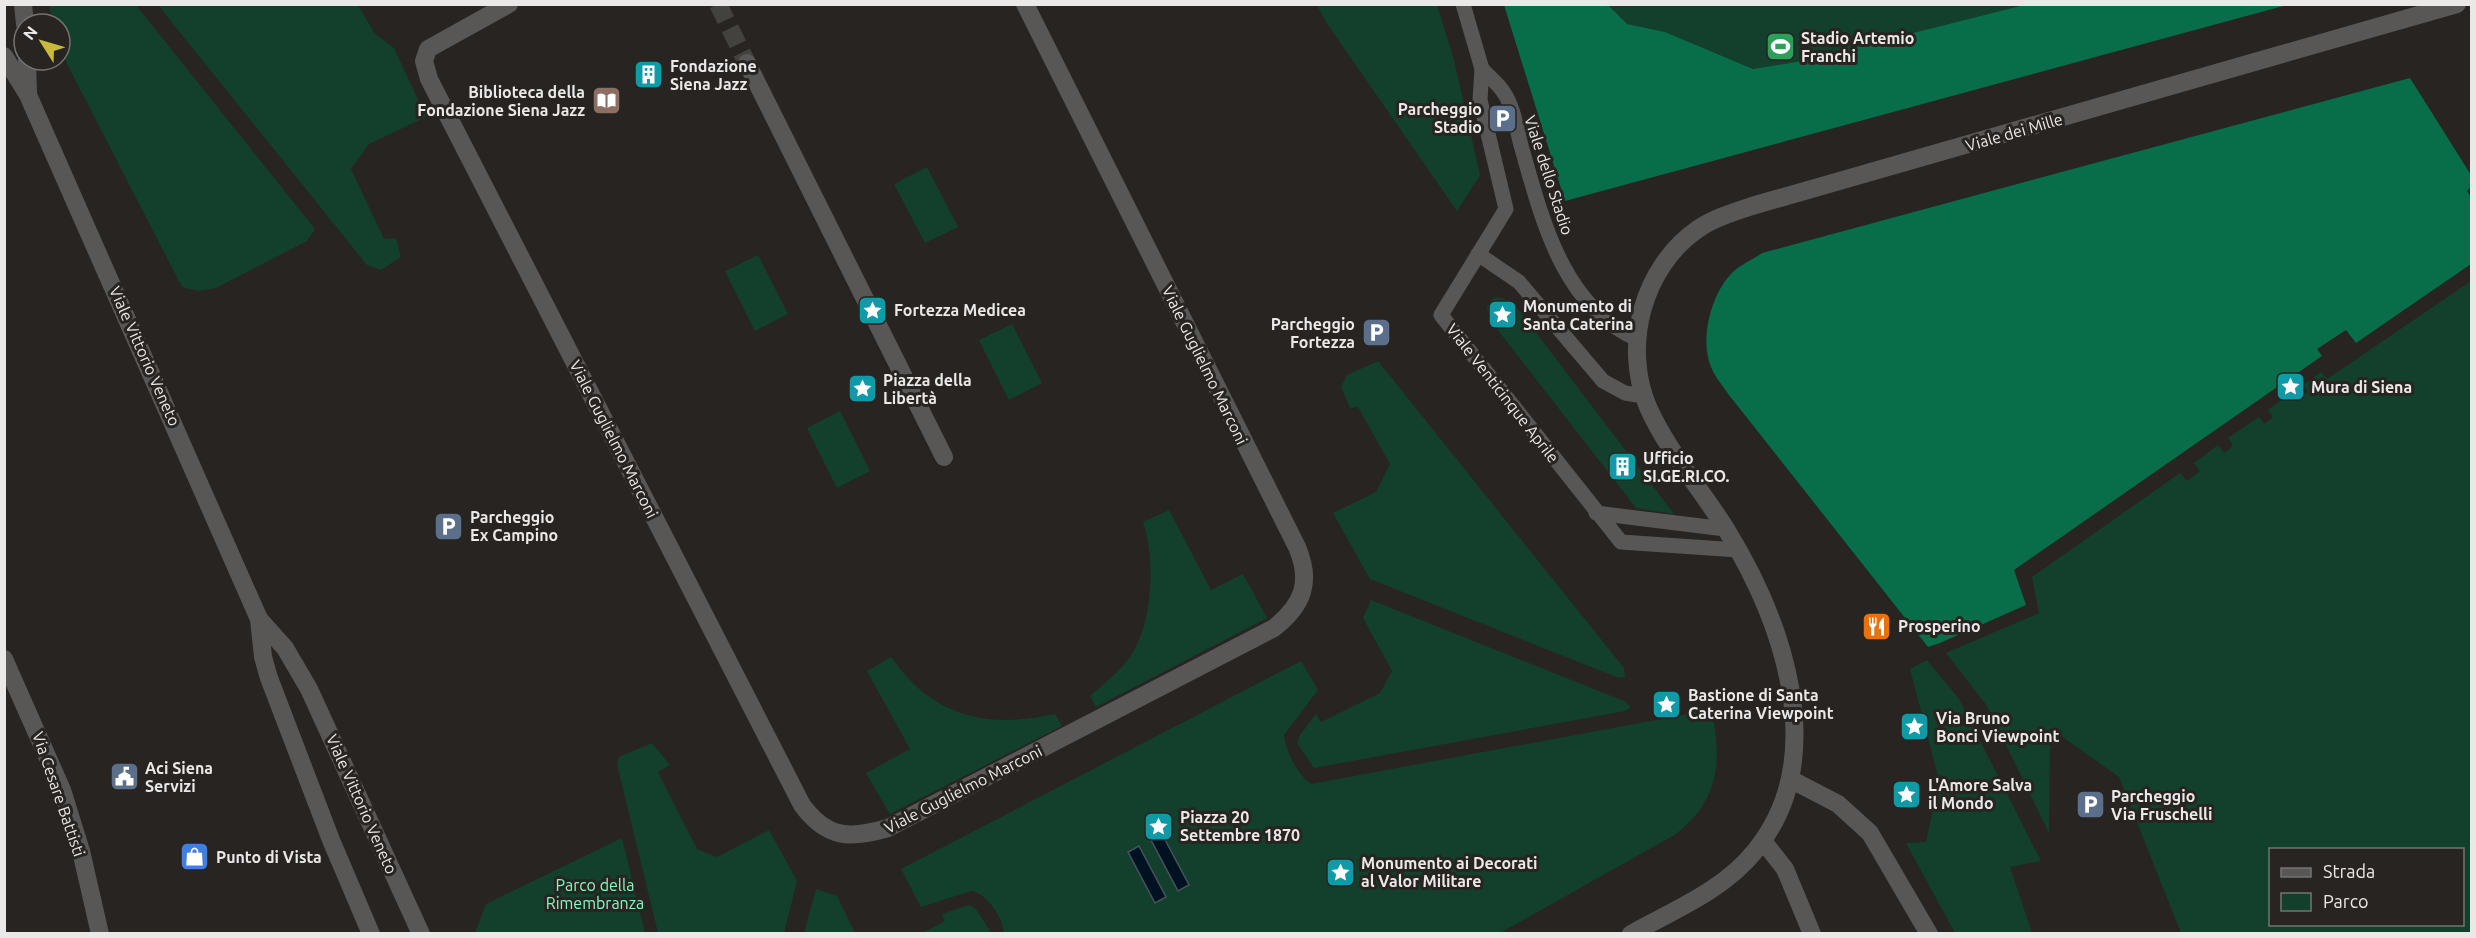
<svg xmlns="http://www.w3.org/2000/svg" width="2476" height="938" viewBox="0 0 2476 938" font-family="Ubuntu,sans-serif">
  <style>
    .green { fill: #13402d; fill-rule: evenodd }
    .forest { fill: #086e49 }
    .water { fill: #001221; stroke: #46525d; stroke-width: 1.5 }
    .lines { fill: none; stroke-linecap: round; stroke-linejoin: round }
    .pedestrian-tunnel { stroke: #44423f; stroke-width: 18; stroke-dasharray: 18 9; stroke-linecap: butt }
    .service { stroke: #595756; stroke-width: 15 }
    .pedestrian { stroke: #595756; stroke-width: 18 }
    .minor { stroke: #595756; stroke-width: 18 }
    .tertiary { stroke: #595756; stroke-width: 18 }
    .labels { text-anchor: middle; dominant-baseline: central; stroke-width: 6; stroke-linejoin: round; paint-order: stroke }
    .poi-label { font-size: 16px; font-weight: bold; fill: #ebe9e8; stroke: #272421; text-anchor: start }
    .street-label { font-size: 16px; fill: #ebe9e8; stroke: #272421 }
    .park-label { font-size: 16px; fill: #85f9c2; stroke: #272421 }
  </style>
  <rect width="100%" height="100%" fill="#272421"/>
  <!-- green -->
  <g class="green">
    <polygon points="49,5 136,5 315,229 307,241 216,288 198,291 182,287 64,58 60,48 60,24 53,24"/>
    <polygon points="158,5 358,5 375,34 394,48 426,117 369,144 351,169 384,239 396,238 401,257 381,270 367,265"/>
    <polygon points="1317,5 1437,5 1454,60 1480,175 1457,211 1326,22"/>
    <polygon points="1608,5 2024,5 1802,61 1753,69 1665,32 1627,24"/>
    <polygon points="927,167 958,227 925,243 894,184"/>
    <polygon points="758,255 788,314 755,331 725,271"/>
    <path d="M 2471,281 L 2471,933 L 2181,933 L 2119,777 L 2050,728 L 2049,833 L 1987,706 L 1946,653 L 2039,613 L 2032,577 L 2180,473 L 2187,481 L 2200,471 L 2194,463 L 2218,445 L 2224,453 L 2233,446 L 2228,438 L 2259,417 L 2264,424 L 2273,417 L 2268,410 L 2293,392 L 2298,399 L 2308,392 L 2303,385 L 2321,372 L 2327,379 ZM 2270,850 L 2462,850 L 2462,924 L 2270,924 Z"/>
    <path d="M 1498,297 L 1512,301 L 1674,514 L 1636,508 L 1490,320 L 1487,307 L 1492,299 ZM 1621,453 L 1635,471 L 1623,480 L 1609,462 Z"/>
    <polygon points="1012,324 1042,383 1009,400 979,340"/>
    <polygon points="1378,361 1624,668 1625,677 1619,678 1370,579 1333,513 1376,492 1390,464 1358,407 1350,408 1341,387 1347,375"/>
    <polygon points="840,411 870,471 837,488 807,428"/>
    <path d="M 1169,510 L 1211,590 L 1243,574 L 1267,618 L 1096,707 L 1090,696 C 1104,684 1119,672 1130,657 C 1153,623 1156,560 1143,522 Z"/>
    <polygon points="1371,600 1624,701 1631,707 1625,711 1314,768 1297,743 1300,735 1316,714 1321,722 1380,693 1392,671 1363,618"/>
    <path d="M 891,657 C 933,717 986,729 1055,714 L 1062,726 L 890,814 L 866,773 L 910,749 L 867,671 Z"/>
    <polygon points="1927,660 1959,699 2041,861 2010,867 2032,933 1955,933 1906,843 1926,842 1939,780 1910,669"/>
    <path d="M 1301,661 L 1318,690 L 1284,735 C 1286,751 1297,774 1311,784 L 1683,715 L 1711,707 C 1722,758 1721,799 1676,834 L 1500,933 L 1004,933 C 1003,918 987,893 971,891 L 921,907 L 901,869 Z"/>
    <polygon points="652,743 670,765 658,772 697,849 717,857 769,830 797,881 784,933 658,933 617,764 619,757"/>
    <polygon points="622,838 645,933 475,933 486,904"/>
    <polygon points="816,889 837,896 855,933 804,933"/>
    <polygon points="969,905 976,909 990,931 989,933 922,933 945,921 942,914"/>
  </g>
  <!-- forest -->
  <g class="forest">
    <polygon points="1504,5 1608,5 1627,24 1665,32 1753,69 1802,61 2024,5 2287,5 1565,201"/>
    <path d="M 2410,78 L 2471,175 L 2471,187 L 2467,191 L 2471,197 L 2471,264 L 2356,343 L 2346,330 L 2317,349 L 2322,356 L 2014,570 L 2026,605 L 1940,643 L 1928,647 L 1729,395 C 1723,386 1715,377 1711,367 C 1699,338 1712,291 1734,271 C 1742,264 1754,259 1762,253 Z"/>
  </g>
  <!-- water -->
  <g class="water">
    <polygon points="1162,834 1189,885 1178,891 1151,840"/>
    <polygon points="1139,846 1166,897 1155,903 1128,852"/>
  </g>
  <g class="lines">
    <!-- pedestrian-tunnel -->
    <polyline class="pedestrian-tunnel" points="718,4 747,63"/>
    <!-- service -->
    <g class="service">
      <polyline points="1463,4 1482,69 1480,100 1506,209 1441,315 1621,542 1738,550"/>
      <path d="M 1482,69 C 1489,77 1499,84 1504,93 C 1514,107 1517,132 1522,149 C 1542,219 1563,307 1637,339"/>
      <polyline points="1478,254 1519,282 1603,381 1625,393 1644,396"/>
      <polyline points="1596,513 1725,529"/>
    </g>
    <!-- pedestrian -->
    <g class="pedestrian">
      <path d="M 509,4 L 428,49 L 424,61 L 429,79 L 802,805 C 827,839 850,839 888,828 L 1274,628 C 1303,605 1312,582 1297,547 L 1025,4"/>
      <polyline points="747,63 944,457"/>
    </g>
    <!-- minor -->
    <g class="minor">
      <polyline points="1790,779 1838,804 1870,833 1929,934"/>
      <polyline points="1763,841 1785,869 1812,934"/>
    </g>
    <!-- tertiary -->
    <g class="tertiary">
      <polyline points="23,4 25,24"/>
      <polyline points="4,56 28,95 259,619 263,657 269,678 331,840 371,934"/>
      <polyline points="27,60 28,93"/>
      <polyline points="259,619 285,648 309,689 421,934"/>
      <polyline points="4,659 62,790 81,851 100,934"/>
      <path d="M 1631,934 C 1674,910 1724,890 1755,851 C 1832,757 1782,620 1726,529 C 1701,489 1667,450 1648,407 C 1622,345 1643,267 1698,229 C 1714,218 1734,212 1752,206 L 2457,4"/>
    </g>
  </g>
  <!-- icons -->
  <defs>
    <symbol id="stadium-square" viewBox="-11 -11 22 22"><rect x="-9" y="-9" width="18" height="18" rx="4" fill="#2e9e5b" stroke="#272421"/><path d="M0-5a6.5 5 0 1 0 0 10a6.5 5 0 1 0 0-10ZM-3.5-1.8h7v3.6h-7Z" fill="#fff"/></symbol>
    <symbol id="building-square" viewBox="-11 -11 22 22"><rect x="-9" y="-9" width="18" height="18" rx="4" fill="#0f9aa8" stroke="#272421"/><path d="M-4-6H4V6H1V3H-1V6H-4ZM-2.5-4.3h1.7v1.8h-1.7ZM.8-4.3h1.7v1.8H.8ZM-2.5-1h1.7V.8h-1.7ZM.8-1h1.7V.8H.8Z" fill="#fff"/></symbol>
    <symbol id="library-square" viewBox="-11 -11 22 22"><rect x="-9" y="-9" width="18" height="18" rx="4" fill="#8d6e63" stroke="#272421"/><path d="M-6-4Q-3-5.5-.7-3.5V5Q-3 3-6 4ZM6-4Q3-5.5 .7-3.5V5Q3 3 6 4Z" fill="#fff"/></symbol>
    <symbol id="parking-square" viewBox="-11 -11 22 22"><rect x="-9" y="-9" width="18" height="18" rx="4" fill="#5c6f8a" stroke="#272421"/><path d="M-3.5-5.5H1a3.5 3.5 0 0 1 0 7H-1V5.5H-3.5ZM-1-3.4V-.6H.8a1.4 1.4 0 0 0 0-2.8Z" fill="#fff"/></symbol>
    <symbol id="sight-square" viewBox="-11 -11 22 22"><rect x="-9" y="-9" width="18" height="18" rx="4" fill="#0f9aa8" stroke="#272421"/><path d="M0-6L1.8-2.2L6-1.7L2.9 1.2L3.7 5.4L0 3.3L-3.7 5.4L-2.9 1.2L-6-1.7L-1.8-2.2Z" fill="#fff"/></symbol>
    <symbol id="restaurant-square" viewBox="-11 -11 22 22"><rect x="-9" y="-9" width="18" height="18" rx="4" fill="#e8710a" stroke="#272421"/><path d="M-5-6h1v4h1v-4h1v4h1v-4h1v5L-1.5 .5V6h-2V.5L-5-1ZM5-6V6H3V1.5H1.5Q1.5-4 5-6Z" fill="#fff"/></symbol>
    <symbol id="civic-square" viewBox="-11 -11 22 22"><rect x="-9" y="-9" width="18" height="18" rx="4" fill="#5c6f8a" stroke="#272421"/><path d="M-.6-6.5H3V-4.5H.6V-3L4-1V1h2V6H-6V1h2V-1L-.6-3ZM-1.2 2.5V6h2.4V2.5Z" fill="#fff"/></symbol>
    <symbol id="shop-square" viewBox="-11 -11 22 22"><rect x="-9" y="-9" width="18" height="18" rx="4" fill="#3f7fe0" stroke="#272421"/><path d="M-5-2.5h2.3a2.7 3.5 0 0 1 5.4 0H5L5.5 6h-11ZM-1.5-2.5h3a1.5 2.3 0 0 0-3 0Z" fill="#fff"/></symbol>
  </defs>
  <g fill-rule="evenodd">
    <use href="#stadium-square" x="1764" y="30" width="33" height="33"/>
    <use href="#building-square" x="632" y="58" width="33" height="33"/>
    <use href="#library-square" x="590" y="84" width="33" height="33"/>
    <use href="#parking-square" x="1486" y="102" width="33" height="33"/>
    <use href="#sight-square" x="856" y="294" width="33" height="33"/>
    <use href="#sight-square" x="1486" y="298" width="33" height="33"/>
    <use href="#parking-square" x="1360" y="316" width="33" height="33"/>
    <use href="#sight-square" x="2274" y="370" width="33" height="33"/>
    <use href="#sight-square" x="846" y="372" width="33" height="33"/>
    <use href="#building-square" x="1606" y="450" width="33" height="33"/>
    <use href="#parking-square" x="432" y="510" width="33" height="33"/>
    <use href="#restaurant-square" x="1860" y="610" width="33" height="33"/>
    <use href="#sight-square" x="1650" y="688" width="33" height="33"/>
    <use href="#sight-square" x="1898" y="710" width="33" height="33"/>
    <use href="#civic-square" x="108" y="760" width="33" height="33"/>
    <use href="#sight-square" x="1890" y="778" width="33" height="33"/>
    <use href="#parking-square" x="2074" y="788" width="33" height="33"/>
    <use href="#sight-square" x="1142" y="810" width="33" height="33"/>
    <use href="#shop-square" x="178" y="840" width="33" height="33"/>
    <use href="#sight-square" x="1324" y="856" width="33" height="33"/>
  </g>
  <g class="labels">
    <!-- poi labels -->
    <g class="poi-label">
      <text x="1801" y="38">Stadio Artemio<tspan x="1801" dy="18">Franchi</tspan></text>
      <text x="670" y="66">Fondazione<tspan x="670" dy="18">Siena Jazz</tspan></text>
      <text x="585" y="92" text-anchor="end">Biblioteca della<tspan x="585" dy="18">Fondazione Siena Jazz</tspan></text>
      <text x="1482" y="109" text-anchor="end">Parcheggio<tspan x="1482" dy="18">Stadio</tspan></text>
      <text x="1523" y="306">Monumento di<tspan x="1523" dy="18">Santa Caterina</tspan></text>
      <text x="894" y="310">Fortezza Medicea</text>
      <text x="1355" y="324" text-anchor="end">Parcheggio<tspan x="1355" dy="18">Fortezza</tspan></text>
      <text x="883" y="380">Piazza della<tspan x="883" dy="18">Libertà</tspan></text>
      <text x="2311" y="387">Mura di Siena</text>
      <text x="1643" y="458">Ufficio<tspan x="1643" dy="18">SI.GE.RI.CO.</tspan></text>
      <text x="470" y="517">Parcheggio<tspan x="470" dy="18">Ex Campino</tspan></text>
      <text x="1898" y="626">Prosperino</text>
      <text x="1688" y="695">Bastione di Santa<tspan x="1688" dy="18">Caterina Viewpoint</tspan></text>
      <text x="1936" y="718">Via Bruno<tspan x="1936" dy="18">Bonci Viewpoint</tspan></text>
      <text x="145" y="768">Aci Siena<tspan x="145" dy="18">Servizi</tspan></text>
      <text x="1928" y="785">L'Amore Salva<tspan x="1928" dy="18">il Mondo</tspan></text>
      <text x="2111" y="796">Parcheggio<tspan x="2111" dy="18">Via Fruschelli</tspan></text>
      <text x="1180" y="817">Piazza 20<tspan x="1180" dy="18">Settembre 1870</tspan></text>
      <text x="216" y="857">Punto di Vista</text>
      <text x="1361" y="863">Monumento ai Decorati<tspan x="1361" dy="18">al Valor Militare</tspan></text>
    </g>
    <!-- street labels -->
    <g class="street-label">
      <text transform="translate(2014 132) rotate(-16)">Viale dei Mille</text>
      <text transform="translate(1549 175) rotate(72)">Viale dello Stadio</text>
      <text transform="translate(145 356) rotate(66)">Viale Vittorio Veneto</text>
      <text transform="translate(1205 365) rotate(64)">Viale Guglielmo Marconi</text>
      <text transform="translate(1503 393) rotate(52)">Viale Venticinque Aprile</text>
      <text transform="translate(614 439) rotate(63)">Viale Guglielmo Marconi</text>
      <text transform="translate(963 789) rotate(-27)">Viale Guglielmo Marconi</text>
      <text transform="translate(59 794) rotate(71)">Via Cesare Battisti</text>
      <text transform="translate(362 804) rotate(66)">Viale Vittorio Veneto</text>
    </g>
    <!-- park labels -->
    <g class="park-label">
      <text x="595" y="885">Parco della<tspan x="595" dy="18">Rimembranza</tspan></text>
    </g>
  </g>
  <!-- border -->
  <rect width="2476" height="938" fill="none" stroke="#ebe9e8" stroke-width="12"/>
  <!-- legend -->
  <rect x="2269" y="848" width="195" height="78" fill="#272421" stroke="#757371" stroke-width="1.5"/>
  <rect x="2281" y="868" width="30" height="9" fill="#595756" stroke="#757371" stroke-width="1.5"/>
  <text x="2323" y="878" font-size="18" fill="#ebe9e8">Strada</text>
  <rect x="2281" y="893" width="30" height="18" fill="#13402d" stroke="#757371" stroke-width="1.5"/>
  <text x="2323" y="908" font-size="18" fill="#ebe9e8">Parco</text>
  <!-- north arrow -->
  <g transform="translate(42 42) rotate(307)"><circle r="28" fill="#272421" stroke="#757371" stroke-width="1.5"/>
  <path d="M0-4.5L10 22L0 15L-10 22Z" fill="#c9ba3a"/>
  <text y="-9" font-size="16" font-weight="bold" text-anchor="middle" fill="#ebe9e8">N</text>
  </g>
</svg>
